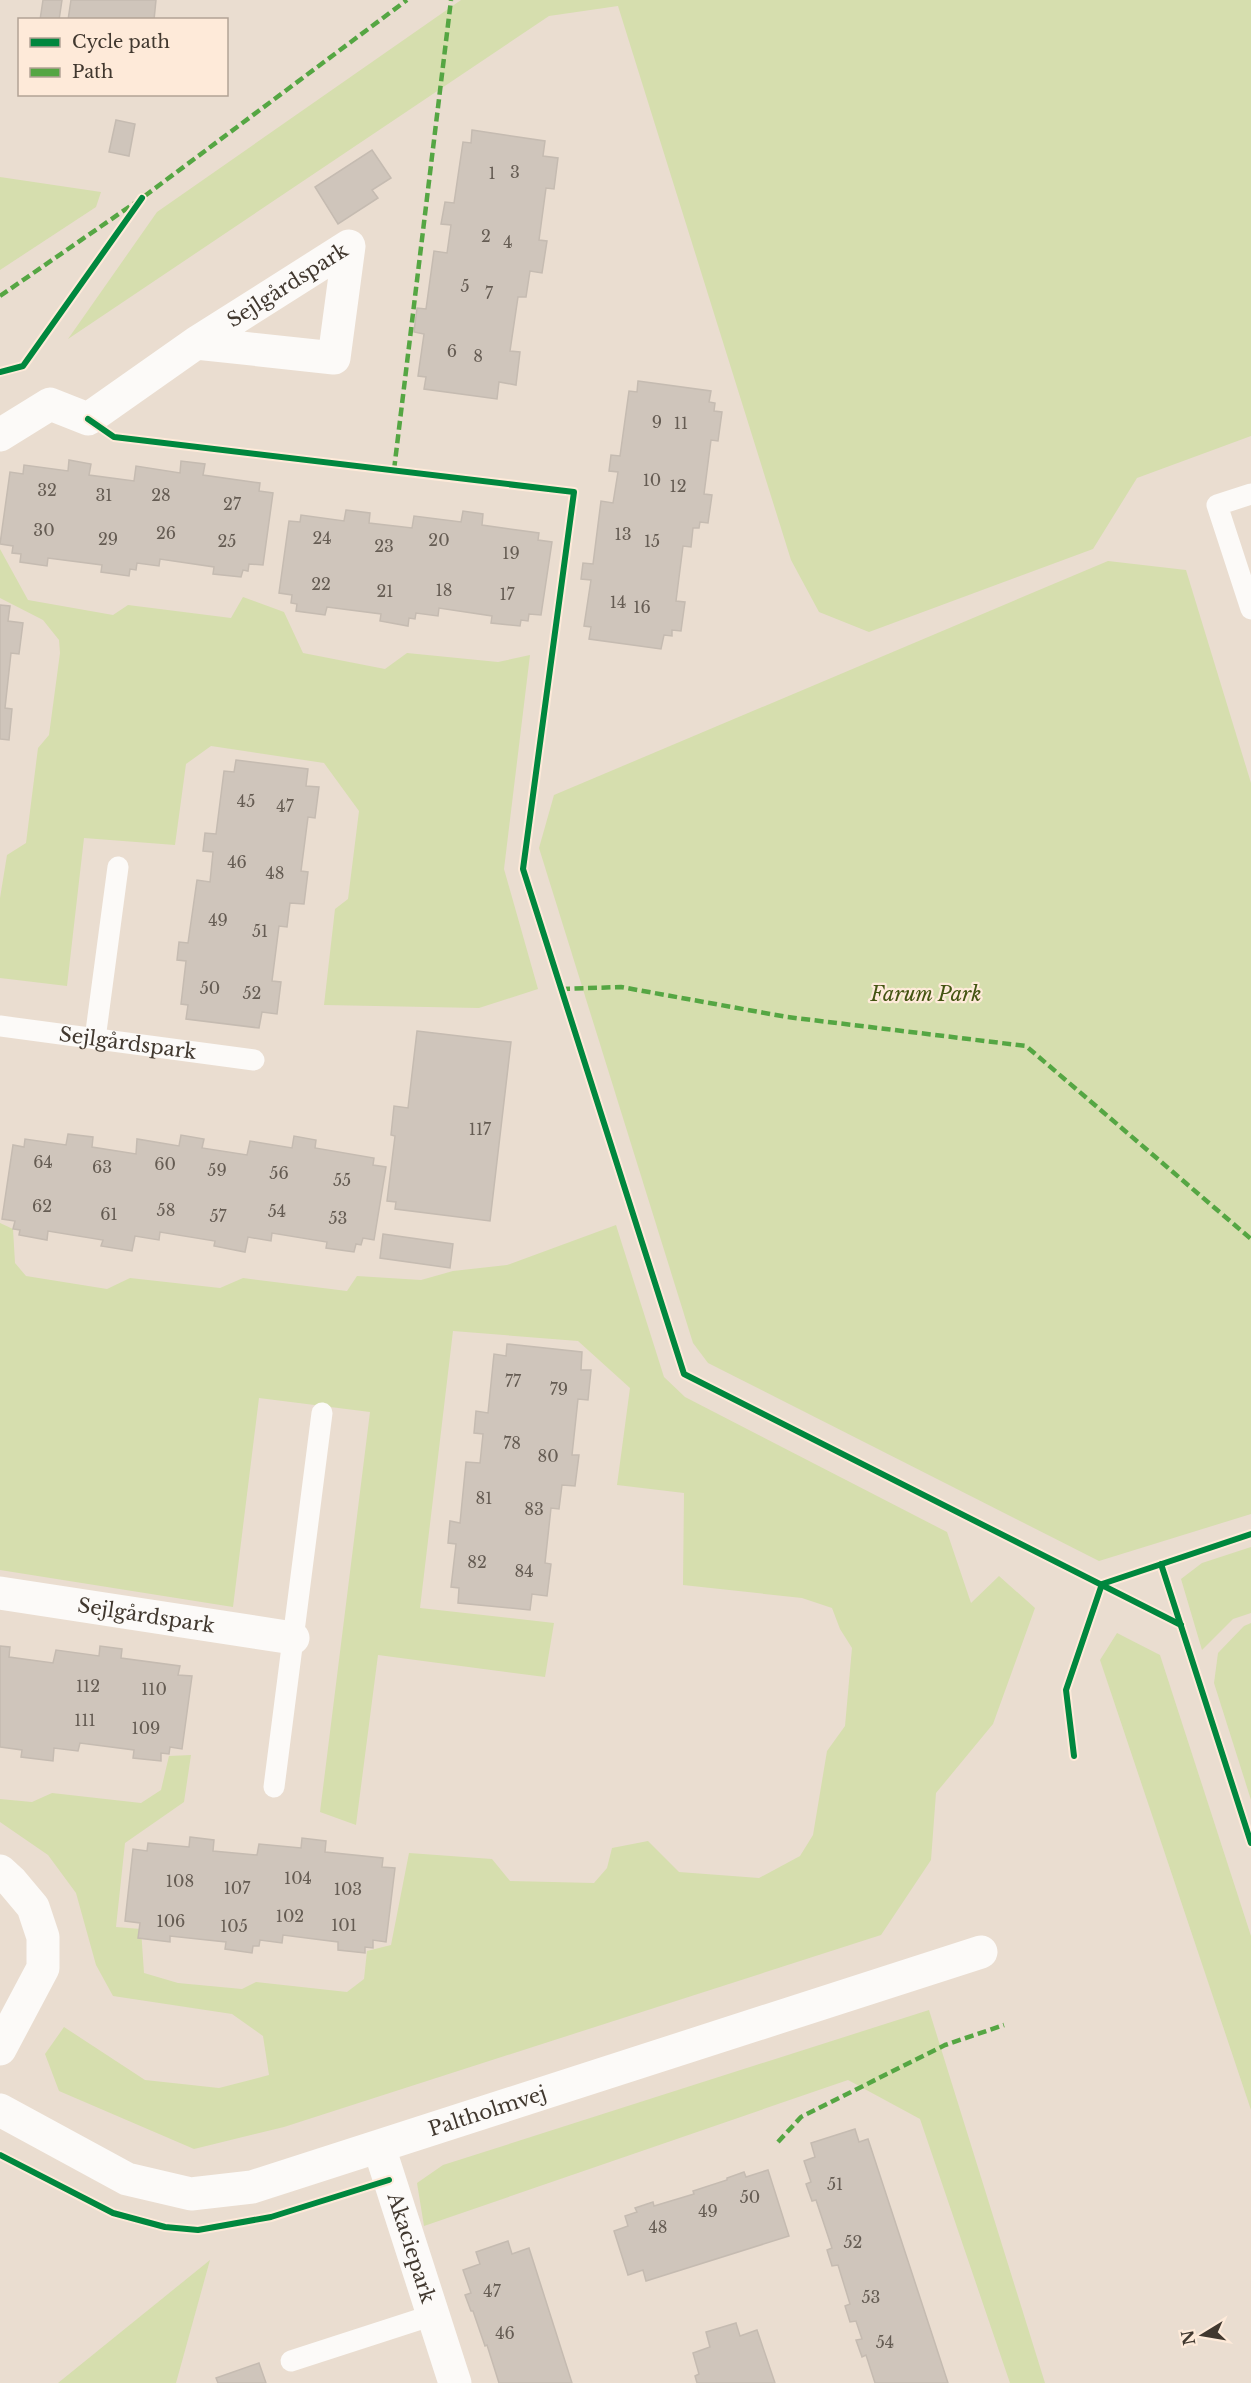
<svg xmlns="http://www.w3.org/2000/svg" width="1251" height="2383" viewBox="0 0 1251 2383" font-family="'Libre Baskerville',serif">
  <style>
    .green { fill: #d6deae }
    .building { fill: #cfc5bb; stroke: #c5bbb1; stroke-width: 1.5 }
    .lines { fill: none; stroke-linecap: round; stroke-linejoin: round }
    .service { stroke: #fcfaf8; stroke-width: 21 }
    .minor { stroke: #fcfaf8; stroke-width: 33 }
    .quiet { stroke: #55a643; stroke-width: 4.5; stroke-dasharray: 9 4.5; stroke-linecap: butt }
    .cycleway-casing { stroke: #feead9; stroke-width: 10 }
    .cycleway { stroke: #00873e; stroke-width: 6 }
    .labels { text-anchor: middle; dominant-baseline: central; stroke-width: 4.5; stroke-linejoin: round; paint-order: stroke }
    .number-label { font-size: 16px; fill: #655c53 }
    .street-label { font-size: 20px; fill: #41382f; stroke: #feead9 }
    .park-label { font-size: 20px; font-style: italic; fill: #435411; stroke: #feead9 }
  </style>
  <rect width="100%" height="100%" fill="#eaddd0"/>
  <!-- green -->
  <g class="green">
    <polygon points="461,0 1251,0 1251,436 1137,478 1093,549 869,632 819,612 791,560 618,6 549,16 68,339 157,212"/>
    <polygon points="0,177 101,192 96,207 0,270"/>
    <polygon points="0,549 28,600 113,615 128,605 231,618 243,597 284,612 303,653 385,669 407,653 498,662 530,655 504,869 538,989 479,1008 324,1005 335,909 348,899 359,811 324,763 211,746 186,764 175,845 84,838 67,986 0,978 0,898 7,855 26,843 38,748 49,735 60,653 59,640 43,620 0,598"/>
    <polygon points="1108,561 1186,570 1251,783 1251,1514 1099,1561 708,1363 693,1343 539,848 554,795"/>
    <polygon points="0,1223 13,1229 15,1263 26,1276 107,1289 130,1278 220,1288 243,1278 347,1291 357,1276 421,1280 453,1271 507,1265 616,1225 664,1377 685,1397 947,1532 971,1603 999,1576 1035,1608 993,1724 936,1793 931,1860 881,1935 284,2127 194,2149 59,2091 45,2054 64,2027 145,2080 219,2088 269,2075 263,2036 232,2014 113,1996 96,1965 76,1893 48,1855 0,1822 0,1799 32,1802 52,1793 141,1803 161,1790 169,1756 191,1755 184,1802 125,1843 116,1927 141,1929 144,1973 178,1983 242,1989 256,1982 347,1992 364,1979 367,1951 391,1945 409,1853 492,1859 510,1881 594,1883 607,1868 612,1848 648,1841 679,1872 759,1878 800,1856 813,1835 827,1751 845,1726 852,1648 840,1629 832,1608 802,1598 683,1585 684,1493 617,1485 630,1388 578,1341 453,1331 420,1608 554,1623 545,1677 378,1655 356,1825 320,1812 370,1412 259,1398 233,1607 0,1570"/>
    <polygon points="1251,1547 1251,1613 1233,1619 1202,1650 1181,1579 1202,1563"/>
    <polygon points="1251,1623 1251,1800 1214,1683 1218,1653 1244,1626"/>
    <polygon points="1117,1633 1160,1655 1251,1936 1251,2110 1100,1660"/>
    <polygon points="929,2010 1045,2383 1010,2383 920,2119 848,2080 424,2226 417,2183 443,2165"/>
    <polygon points="210,2260 176,2383 58,2383"/>
  </g>
  <!-- building -->
  <g class="building">
    <polygon points="43,0 62,0 59,20 40,20"/>
    <polygon points="71,0 156,0 154,20 68,20"/>
    <polygon points="116,120 135,124 129,156 109,152"/>
    <polygon points="472,130 545,141 543,156 558,158 554,189 546,188 539,240 547,241 542,273 530,271 526,297 518,297 510,351 520,352 516,385 499,382 497,399 424,389 426,377 418,376 424,334 414,332 417,308 426,309 434,251 447,253 451,225 441,224 445,202 454,203 463,142 471,143"/>
    <polygon points="372,150 391,178 372,190 378,198 338,224 315,187"/>
    <polygon points="638,381 711,391 709,402 715,403 714,411 722,412 718,441 711,440 704,494 712,495 708,523 700,522 699,528 693,528 691,547 683,546 676,601 685,602 681,631 672,630 672,636 664,635 661,649 589,639 591,627 584,626 591,580 581,579 583,563 593,564 601,501 613,503 618,472 609,471 611,455 620,456 629,391 637,392"/>
    <polygon points="69,460 91,464 89,475 134,481 136,466 180,473 181,461 205,464 203,475 260,483 259,491 273,493 263,565 249,564 248,571 243,570 241,577 213,574 214,567 160,559 159,566 137,563 136,570 130,569 129,576 101,572 102,565 48,558 47,566 20,562 21,554 12,553 13,546 0,544 10,472 23,474 24,465 68,471"/>
    <polygon points="346,510 370,513 369,523 412,528 414,516 461,522 463,511 483,514 482,525 539,533 538,540 552,542 541,615 529,614 528,621 521,620 520,626 491,623 492,616 439,608 438,616 416,613 415,619 409,618 408,626 380,621 381,614 327,607 325,615 296,611 297,604 291,603 292,595 279,593 289,521 300,522 301,515 344,521"/>
    <polygon points="0,605 10,606 8,621 23,623 19,654 11,653 5,708 12,709 9,740 0,739"/>
    <polygon points="236,760 308,769 306,786 319,787 315,818 308,817 301,871 308,872 304,904 290,903 287,927 279,926 272,981 281,982 277,1014 262,1012 259,1028 186,1019 188,1005 181,1004 186,961 177,960 179,942 188,943 197,880 210,882 213,852 203,851 205,833 216,834 224,771 234,772"/>
    <polygon points="417,1031 511,1042 490,1221 395,1209 396,1202 387,1201 395,1136 391,1135 394,1106 408,1108"/>
    <polygon points="68,1134 93,1137 92,1147 136,1154 137,1139 179,1146 181,1135 204,1139 202,1148 247,1155 250,1141 292,1148 294,1136 316,1140 315,1148 374,1158 373,1165 386,1167 374,1240 363,1238 361,1245 356,1244 354,1252 326,1248 327,1242 272,1233 271,1241 248,1237 245,1252 214,1246 215,1241 160,1232 159,1240 135,1236 132,1251 101,1246 103,1240 48,1231 47,1240 19,1235 20,1230 13,1229 15,1221 2,1219 13,1145 24,1147 25,1139 66,1145"/>
    <polygon points="383,1234 453,1244 450,1268 380,1258"/>
    <polygon points="507,1344 582,1352 581,1370 591,1370 588,1400 578,1399 572,1455 579,1455 575,1486 562,1485 559,1509 551,1508 545,1563 551,1564 547,1596 532,1594 530,1610 458,1603 459,1588 451,1587 456,1544 448,1543 450,1521 460,1523 466,1462 480,1463 483,1434 474,1433 476,1411 488,1413 494,1354 506,1356"/>
    <polygon points="0,1646 10,1647 9,1657 53,1663 56,1650 99,1656 100,1646 122,1649 121,1658 180,1666 178,1675 192,1676 182,1749 170,1747 169,1754 161,1753 161,1761 133,1758 134,1750 80,1743 78,1751 54,1748 53,1761 21,1757 22,1750 0,1747"/>
    <polygon points="190,1837 214,1840 213,1851 257,1855 259,1844 301,1848 302,1838 326,1841 325,1852 383,1858 382,1867 395,1868 386,1942 373,1940 373,1948 365,1947 365,1953 338,1950 338,1942 283,1935 282,1943 260,1940 259,1946 253,1946 252,1953 225,1949 226,1942 170,1936 170,1942 138,1938 140,1923 125,1921 133,1849 147,1851 148,1843 189,1847"/>
    <polygon points="855,2129 859,2142 868,2139 948,2383 875,2383 866,2355 862,2357 856,2340 862,2339 856,2321 850,2322 845,2306 850,2304 838,2265 832,2266 827,2250 832,2248 816,2200 812,2201 806,2184 811,2182 804,2161 815,2157 811,2143"/>
    <polygon points="768,2170 789,2236 646,2281 643,2270 628,2275 614,2231 628,2226 625,2216 637,2212 635,2208 653,2202 654,2206 694,2194 693,2191 727,2180 727,2178 744,2172 746,2177"/>
    <polygon points="508,2241 512,2254 529,2248 572,2383 499,2383 487,2345 485,2346 473,2311 471,2311 465,2295 471,2293 463,2270 480,2264 476,2252"/>
    <polygon points="736,2323 740,2336 757,2330 775,2383 697,2383 695,2376 699,2374 693,2353 710,2347 706,2332"/>
    <polygon points="259,2363 266,2383 218,2383 216,2378"/>
  </g>
  <g class="lines">
    <!-- service -->
    <g class="service">
      <polyline points="1251,494 1217,505 1251,609"/>
      <path id="s1" d="M 0,1026 L 254,1060"/>
      <polyline points="95,1039 118,867"/>
      <polyline points="274,1787 322,1413"/>
      <polyline points="291,2361 433,2315"/>
    </g>
    <!-- minor -->
    <g class="minor">
      <path id="s2" d="M 0,435 L 50,404 L 88,419 L 196,343 L 349,246 L 334,358 L 196,343"/>
      <path id="s3" d="M 0,1593 L 293,1638"/>
      <polyline points="0,1871 12,1882 33,1907 43,1937 43,1968 0,2049"/>
      <path id="s4" d="M 0,2110 L 127,2179 L 191,2194 L 252,2187 L 981,1952"/>
      <path id="s5" d="M 379,2147 L 455,2383"/>
    </g>
    <!-- quiet -->
    <g class="quiet">
      <polyline points="0,296 142,198 407,0"/>
      <polyline points="394,470 451,0"/>
      <polyline points="561,989 621,987 787,1017 1026,1046 1251,1239"/>
      <polyline points="778,2142 801,2117 945,2045 1004,2025"/>
    </g>
    <defs>
      <g id="cycleway">
        <polyline points="0,372 23,366 142,198"/>
        <polyline points="88,419 114,437 574,492 523,869 684,1374 1181,1625"/>
        <polyline points="1161,1564 1251,1843"/>
        <polyline points="1074,1756 1066,1690 1102,1584 1251,1534"/>
        <polyline points="0,2155 113,2213 165,2227 198,2230 271,2217 389,2180"/>
      </g>
    </defs>
    <!-- cycleway casing -->
    <use href="#cycleway" class="cycleway-casing"/>
    <!-- cycleway -->
    <use href="#cycleway" class="cycleway"/>
  </g>
  <g class="labels">
    <!-- number labels -->
    <g class="number-label">
      <text x="515" y="172">3</text>
      <text x="492" y="173">1</text>
      <text x="486" y="236">2</text>
      <text x="508" y="242">4</text>
      <text x="465" y="286">5</text>
      <text x="489" y="293">7</text>
      <text x="452" y="351">6</text>
      <text x="478" y="356">8</text>
      <text x="657" y="422">9</text>
      <text x="681" y="423">11</text>
      <text x="652" y="480">10</text>
      <text x="678" y="486">12</text>
      <text x="47" y="490">32</text>
      <text x="104" y="495">31</text>
      <text x="161" y="495">28</text>
      <text x="232" y="504">27</text>
      <text x="44" y="530">30</text>
      <text x="166" y="533">26</text>
      <text x="623" y="534">13</text>
      <text x="322" y="538">24</text>
      <text x="108" y="539">29</text>
      <text x="439" y="540">20</text>
      <text x="227" y="541">25</text>
      <text x="652" y="541">15</text>
      <text x="384" y="546">23</text>
      <text x="511" y="553">19</text>
      <text x="321" y="584">22</text>
      <text x="444" y="590">18</text>
      <text x="385" y="591">21</text>
      <text x="507" y="594">17</text>
      <text x="618" y="602">14</text>
      <text x="642" y="607">16</text>
      <text x="246" y="801">45</text>
      <text x="285" y="806">47</text>
      <text x="237" y="862">46</text>
      <text x="275" y="873">48</text>
      <text x="218" y="920">49</text>
      <text x="260" y="931">51</text>
      <text x="210" y="988">50</text>
      <text x="252" y="993">52</text>
      <text x="480" y="1129">117</text>
      <text x="43" y="1162">64</text>
      <text x="165" y="1164">60</text>
      <text x="102" y="1167">63</text>
      <text x="217" y="1170">59</text>
      <text x="279" y="1173">56</text>
      <text x="342" y="1180">55</text>
      <text x="42" y="1206">62</text>
      <text x="166" y="1210">58</text>
      <text x="277" y="1211">54</text>
      <text x="109" y="1214">61</text>
      <text x="218" y="1216">57</text>
      <text x="338" y="1218">53</text>
      <text x="513" y="1381">77</text>
      <text x="559" y="1389">79</text>
      <text x="512" y="1443">78</text>
      <text x="548" y="1456">80</text>
      <text x="484" y="1498">81</text>
      <text x="534" y="1509">83</text>
      <text x="477" y="1562">82</text>
      <text x="524" y="1571">84</text>
      <text x="88" y="1686">112</text>
      <text x="154" y="1689">110</text>
      <text x="85" y="1720">111</text>
      <text x="146" y="1728">109</text>
      <text x="298" y="1878">104</text>
      <text x="180" y="1881">108</text>
      <text x="237" y="1888">107</text>
      <text x="348" y="1889">103</text>
      <text x="290" y="1916">102</text>
      <text x="171" y="1921">106</text>
      <text x="344" y="1925">101</text>
      <text x="234" y="1926">105</text>
      <text x="835" y="2184">51</text>
      <text x="750" y="2197">50</text>
      <text x="708" y="2211">49</text>
      <text x="658" y="2227">48</text>
      <text x="853" y="2242">52</text>
      <text x="492" y="2291">47</text>
      <text x="871" y="2297">53</text>
      <text x="505" y="2333">46</text>
      <text x="885" y="2342">54</text>
    </g>
    <!-- street labels -->
    <g class="street-label">
      <text stroke="none"><textPath href="#s2" startOffset="340">Sejlgårdspark</textPath></text>
      <text stroke="none"><textPath href="#s1" startOffset="129">Sejlgårdspark</textPath></text>
      <text stroke="none"><textPath href="#s3" startOffset="148">Sejlgårdspark</textPath></text>
      <text stroke="none"><textPath href="#s4" startOffset="519">Paltholmvej</textPath></text>
      <text stroke="none"><textPath href="#s5" startOffset="106">Akaciepark</textPath></text>
    </g>
    <!-- park labels -->
    <g class="park-label">
      <text x="926" y="994">Farum Park</text>
    </g>
  </g>
  <!-- legend -->
  <rect x="18" y="18" width="210" height="78" fill="#feead9" stroke="#b2a395" stroke-width="1.5"/>
  <rect x="30" y="38" width="30" height="9" fill="#00873e" stroke="#b2a395" stroke-width="1.5"/>
  <text x="72" y="48" font-size="18" fill="#41382f">Cycle path</text>
  <rect x="30" y="68" width="30" height="9" fill="#55a643" stroke="#b2a395" stroke-width="1.5"/>
  <text x="72" y="78" font-size="18" fill="#41382f">Path</text>
  <!-- north arrow -->
  <g transform="translate(1203 2335) rotate(259)" stroke="#feead9" stroke-width="4.5" paint-order="stroke">
  <path d="M0-4.5L10 22L0 15L-10 22Z" fill="#41382f"/>
  <text y="-9" font-size="16" font-weight="bold" text-anchor="middle" fill="#41382f">N</text>
  </g>
</svg>
